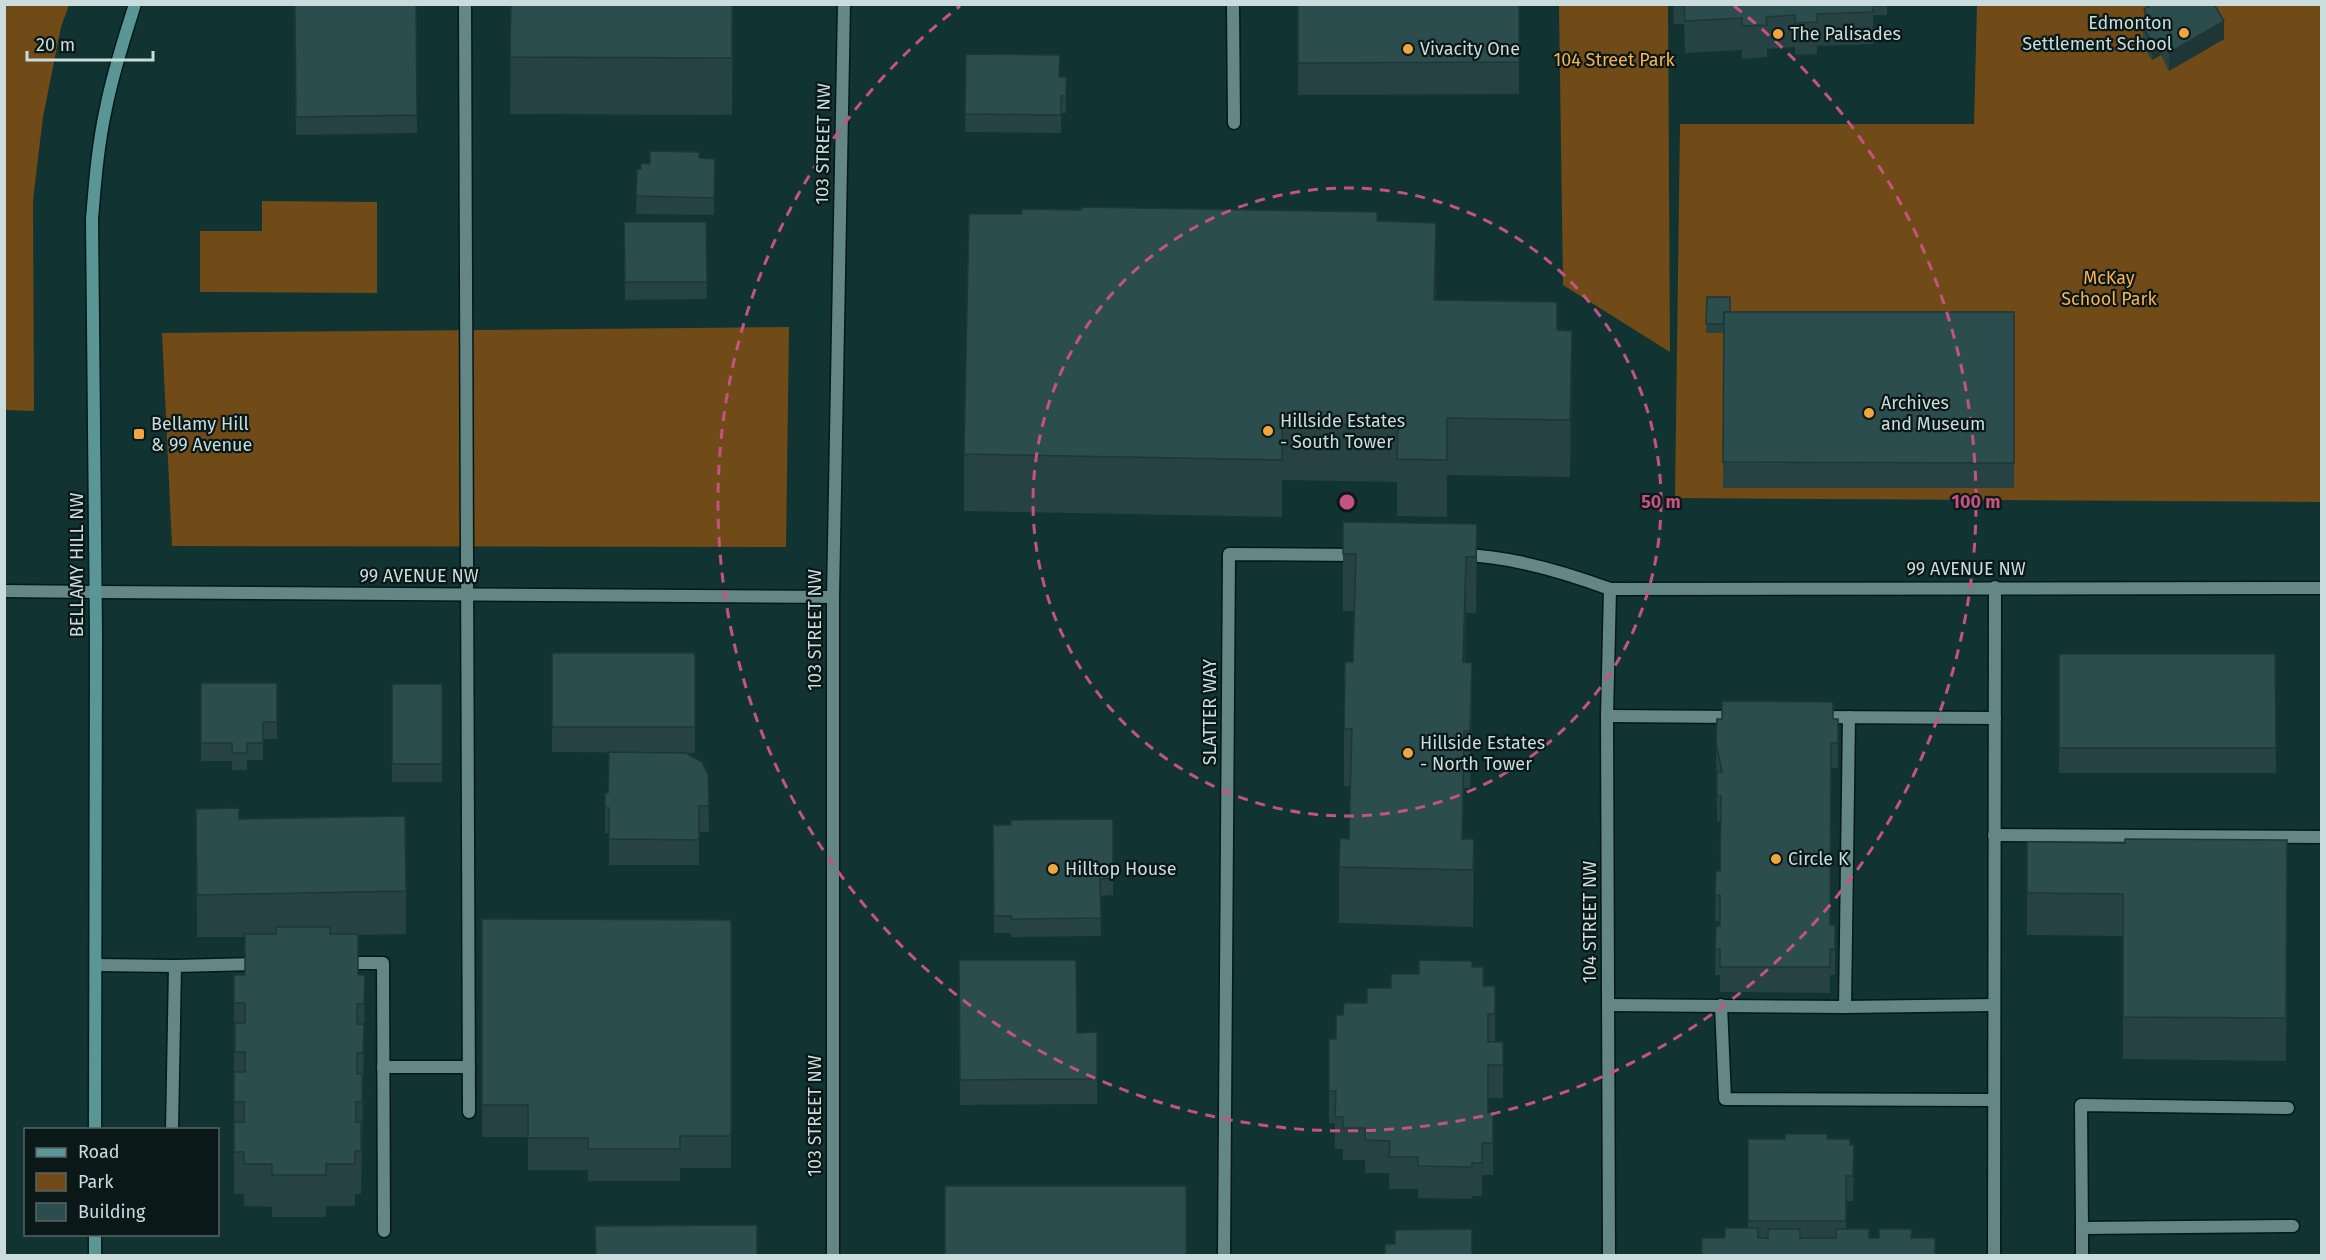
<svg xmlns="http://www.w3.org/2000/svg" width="2326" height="1260" viewBox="0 0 2326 1260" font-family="'Fira Sans',sans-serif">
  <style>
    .green { fill: #704a17 }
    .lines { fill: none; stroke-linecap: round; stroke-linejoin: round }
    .service-casing { stroke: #021919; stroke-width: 15 }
    .minor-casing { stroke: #021919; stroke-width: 15 }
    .tertiary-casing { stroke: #021919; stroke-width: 15 }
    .secondary-casing { stroke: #021919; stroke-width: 15 }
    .service { stroke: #648685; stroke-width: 12 }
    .minor { stroke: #648685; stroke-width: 12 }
    .tertiary { stroke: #648685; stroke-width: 12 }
    .secondary { stroke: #599695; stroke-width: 12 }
    .wall { fill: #264242 }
    .shaded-wall { fill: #1f3636 }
    .building { fill: #2c4d4d; stroke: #1f3636; stroke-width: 1.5 }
    .ring { fill: none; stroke: #c45381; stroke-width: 3; stroke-dasharray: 10 8 }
    .poi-dot { fill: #f1a540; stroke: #0a1817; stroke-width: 2 }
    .labels { text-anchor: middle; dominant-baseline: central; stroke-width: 4.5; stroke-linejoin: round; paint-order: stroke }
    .poi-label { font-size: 18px; fill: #cadcdb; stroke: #0a1817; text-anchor: start }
    .park-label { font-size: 18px; fill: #fbb152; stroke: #0a1817 }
    .street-label { font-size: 18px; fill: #cadcdb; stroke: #0a1817 }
    .centre { fill: #c45381; stroke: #0a1817; stroke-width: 3 }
    .ring-label { font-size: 18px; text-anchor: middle; font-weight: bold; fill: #c45381; stroke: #0a1817; stroke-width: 4.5; stroke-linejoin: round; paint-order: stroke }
  </style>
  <rect width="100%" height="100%" fill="#113332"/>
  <!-- green -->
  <g class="green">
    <polygon points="5,4 69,5 61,27 43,117 33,200 34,411 5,410"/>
    <polygon points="1559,5 1668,5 1670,352 1563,285"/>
    <polygon points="1977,5 2321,5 2321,502 1675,498 1680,124 1974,124"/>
    <polygon points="262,201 377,202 377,293 200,292 200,231 262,231"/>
    <polygon points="789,327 786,547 172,546 162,333"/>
  </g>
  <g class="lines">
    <defs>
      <g id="service">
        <polyline points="465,4 469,1112"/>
        <polyline points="1233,4 1234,123"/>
        <path d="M 1462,555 C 1511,556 1564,572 1610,589"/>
        <polyline points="1607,716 1735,717"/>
        <polyline points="1816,717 1995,718"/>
        <polyline points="1994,835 2322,837"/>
        <polyline points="343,963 383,963 384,1231"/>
        <polyline points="96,965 175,966"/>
        <polyline points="1608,1005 1845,1007 1994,1005"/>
        <polyline points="1721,1005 1725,1099 1994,1100"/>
        <polyline points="1845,1007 1849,717"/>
        <polyline points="383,1067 469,1067"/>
        <polyline points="172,1130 175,966 260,964"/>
        <polyline points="2082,1228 2081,1105 2288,1108"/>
        <polyline points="1224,1256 1229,554 1357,555"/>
        <polyline points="1994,1256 1995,587"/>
        <polyline points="2082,1256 2082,1228 2293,1226"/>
      </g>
      <g id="minor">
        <polyline points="96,592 833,597"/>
        <polyline points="1609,1256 1607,716 1610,589 2322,588"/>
      </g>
      <g id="tertiary">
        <polyline points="4,591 96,592"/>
        <polyline points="833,1256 833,597 844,4"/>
      </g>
      <g id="secondary">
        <path d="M 95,1130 L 96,635 L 92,219 C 95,182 98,144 106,108 C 113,72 124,39 135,4"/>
        <polyline points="95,1256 95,1234"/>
      </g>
    </defs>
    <!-- service casing -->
    <use href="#service" class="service-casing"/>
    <!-- minor casing -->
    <use href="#minor" class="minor-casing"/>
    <!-- tertiary casing -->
    <use href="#tertiary" class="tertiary-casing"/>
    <!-- secondary casing -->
    <use href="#secondary" class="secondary-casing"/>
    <!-- service -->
    <use href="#service" class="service"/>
    <!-- minor -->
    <use href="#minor" class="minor"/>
    <!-- tertiary -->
    <use href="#tertiary" class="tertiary"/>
    <!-- secondary -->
    <use href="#secondary" class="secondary"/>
  </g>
  <!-- wall -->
  <g class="wall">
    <polygon points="294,4 416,4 417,133 296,135"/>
    <polygon points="511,4 733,4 732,115 510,114"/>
    <polygon points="1298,4 1519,4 1519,94 1298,95"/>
    <polygon points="1673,4 1887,4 1887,15 1873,15 1873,44 1817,46 1817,54 1795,55 1795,47 1767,49 1767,57 1742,59 1742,50 1685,53 1684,24 1674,24"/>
    <polygon points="2144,9 2224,39 2169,71 2161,55 2152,60 2143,46 2143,28 2145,28"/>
    <polygon points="966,54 1060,77 1066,77 1066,113 1061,113 1061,133 965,132"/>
    <polygon points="699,158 715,159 714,215 636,214 637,169 641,169 650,164"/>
    <polygon points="1377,221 1436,280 1436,300 1557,330 1572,387 1570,477 1447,475 1447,517 1397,516 1397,482 1282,480 1282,517 964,511 964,454"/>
    <polygon points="624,222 706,222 707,299 625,300"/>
    <polygon points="1707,297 1730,312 2014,312 2014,488 1723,488 1724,333 1706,333"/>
    <polygon points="1343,522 1477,524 1476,613 1466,613 1465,662 1472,720 1470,788 1464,788 1463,839 1474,839 1473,927 1339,923 1339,867 1349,839 1351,786 1344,786 1344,729 1353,662 1354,611 1343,611"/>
    <polygon points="552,653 695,653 695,753 552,752"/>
    <polygon points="2059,654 2275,654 2276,773 2059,773"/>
    <polygon points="201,683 277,683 277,739 263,739 263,760 247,760 247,770 232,770 232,761 201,761"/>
    <rect x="392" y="684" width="50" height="98"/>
    <polygon points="1833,719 1838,719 1838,768 1831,768 1830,925 1835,925 1835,975 1830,975 1830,993 1720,992 1720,975 1715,975 1716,926 1720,926 1720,921 1715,921 1716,871 1720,871 1721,821 1717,821 1716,743"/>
    <polygon points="708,775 709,832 699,832 699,865 609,865 609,833 605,833 605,793"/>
    <polygon points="196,809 239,819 406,891 406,934 358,935 358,975 365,975 364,1047 361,1194 355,1194 355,1206 326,1206 326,1217 272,1217 272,1207 244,1206 244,1194 234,1194 234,975 245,975 245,937 197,937"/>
    <polygon points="993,825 1113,878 1113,895 1100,896 1101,936 1011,937 1011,933 994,933"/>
    <polygon points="2287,840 2286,1061 2123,1059 2123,936 2027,935 2027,842 2125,843"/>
    <polygon points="482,919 731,920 731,1168 680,1168 680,1181 588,1181 588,1170 528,1170 528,1137 482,1137"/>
    <polygon points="959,960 1077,1033 1097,1032 1097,1104 960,1105"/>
    <polygon points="1472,967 1483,986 1495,986 1495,1042 1503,1042 1503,1098 1488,1098 1488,1113 1493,1113 1493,1175 1482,1175 1482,1196 1472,1196 1472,1199 1418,1198 1418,1189 1389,1189 1389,1173 1365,1173 1365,1160 1343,1160 1343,1149 1335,1149 1335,1123 1329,1123 1329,1039 1336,1039 1343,1015 1367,1003 1391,988 1419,974"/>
    <polygon points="1748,1139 1827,1139 1850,1145 1854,1145 1853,1201 1846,1201 1846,1229 1869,1238 1912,1238 1935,1256 1725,1238 1748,1228"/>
  </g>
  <!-- shaded-wall -->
  <g class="shaded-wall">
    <polygon points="2224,21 2224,39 2169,71 2169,53"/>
    <polygon points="2161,38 2161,55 2152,60 2152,42"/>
    <polygon points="1436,223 1436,280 1434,357 1434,300"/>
    <polygon points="1572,331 1572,387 1570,477 1570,420"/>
    <polygon points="1477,524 1477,581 1476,613 1476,557"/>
    <polygon points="1466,557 1466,613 1463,719 1463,662"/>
    <polygon points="1472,663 1472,720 1470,788 1470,731"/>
    <polygon points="1464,731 1464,788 1462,870 1462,839"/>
    <polygon points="1474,839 1474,895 1473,927 1473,870"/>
  </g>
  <!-- building -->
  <g class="building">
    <polygon points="295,4 416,4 417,115 296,117"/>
    <polygon points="511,4 732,4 732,58 510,57"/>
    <polygon points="1298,4 1519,4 1519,62 1298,63"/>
    <polygon points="1684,4 1872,4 1873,12 1817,14 1817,22 1795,23 1795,15 1766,17 1767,25 1742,26 1742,18 1685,21"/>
    <polygon points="2152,4 2214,4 2224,21 2169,53 2161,38 2152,42 2143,28 2152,24 2144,9"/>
    <polygon points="966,54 1060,55 1059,77 1066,77 1066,96 1061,96 1061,115 965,114"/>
    <polygon points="650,151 699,152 699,158 715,159 714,198 636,196 637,169 641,169 641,163 650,164"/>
    <polygon points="1081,207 1377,212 1377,221 1436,223 1434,300 1557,302 1557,330 1572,331 1570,420 1447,418 1447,460 1397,459 1398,425 1282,423 1282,460 964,454 969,214 1022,214 1022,209 1081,210"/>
    <polygon points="624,222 706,222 707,282 625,282"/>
    <polygon points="1707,297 1730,297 1730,312 1724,312 1724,324 1706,324"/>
    <polygon points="1724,312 2014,312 2014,463 1723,462"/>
    <polygon points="1343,522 1477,524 1476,557 1466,557 1463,662 1472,663 1470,731 1464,731 1462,839 1474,839 1473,870 1339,867 1340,838 1349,839 1352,729 1344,729 1345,662 1353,662 1356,554 1343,554"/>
    <rect x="552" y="653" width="143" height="74"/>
    <polygon points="2059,654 2275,654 2276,748 2059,748"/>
    <polygon points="201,683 277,683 277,722 263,722 263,743 247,743 247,753 232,753 232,743 201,743"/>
    <rect x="392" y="684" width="50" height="80"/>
    <polygon points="1722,701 1833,702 1833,719 1838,719 1838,743 1831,743 1830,925 1835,925 1835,949 1830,949 1830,967 1720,967 1720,949 1715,949 1716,926 1720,926 1720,895 1715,895 1716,871 1720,871 1721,796 1717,796 1717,772 1722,772 1716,743 1717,719 1722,719"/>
    <polygon points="609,752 686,753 702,762 708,775 709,806 699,806 699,840 609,839 609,808 605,808 605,793 608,793"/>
    <polygon points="239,808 239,819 405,816 406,891 197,895 196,809"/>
    <polygon points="1113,819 1113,878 1100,879 1101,918 1011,919 1011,916 994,916 993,825 1011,825 1011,820"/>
    <polygon points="2125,839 2287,840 2286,1018 2123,1017 2123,894 2027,893 2027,842 2125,843"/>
    <polygon points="482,919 731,920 731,1136 680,1136 680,1149 588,1149 588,1138 528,1138 528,1105 482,1105"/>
    <polygon points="276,927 330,927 330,934 358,934 358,975 365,975 364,1004 357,1004 357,1024 364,1024 363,1053 357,1053 357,1074 362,1074 362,1102 356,1102 356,1122 361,1122 361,1151 355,1151 355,1164 326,1164 326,1175 272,1175 272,1164 244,1164 244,1152 234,1152 234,1122 244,1122 244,1102 234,1102 234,1072 245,1072 245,1052 235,1052 235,1023 245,1023 245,1003 234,1003 234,975 245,975 245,934 276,934"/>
    <polygon points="959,960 1076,960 1077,1033 1097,1032 1097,1079 960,1080"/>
    <polygon points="1419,960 1472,961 1472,967 1483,967 1483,986 1495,986 1495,1014 1488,1014 1488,1042 1503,1042 1503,1065 1488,1065 1488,1113 1493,1113 1493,1143 1482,1143 1482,1163 1472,1163 1472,1167 1418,1166 1418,1157 1389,1157 1390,1141 1365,1140 1365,1128 1343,1128 1343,1117 1335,1117 1336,1091 1329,1091 1329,1039 1336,1039 1336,1015 1343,1015 1344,1003 1367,1003 1367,988 1391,988 1391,974 1419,974"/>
    <polygon points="1785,1134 1827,1134 1827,1139 1850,1139 1850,1145 1854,1145 1853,1176 1846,1176 1846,1221 1748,1221 1748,1139 1785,1139"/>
    <rect x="945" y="1186" width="241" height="70"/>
    <polygon points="757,1225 757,1256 596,1256 595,1226"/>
    <polygon points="1725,1228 1758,1228 1758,1238 1768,1238 1768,1229 1800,1229 1800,1238 1836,1238 1836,1229 1869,1229 1869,1238 1879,1238 1879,1229 1912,1229 1911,1238 1935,1238 1935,1256 1702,1256 1702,1238 1725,1238"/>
    <polygon points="1472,1229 1472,1256 1385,1256 1385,1244 1395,1244 1395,1230"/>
  </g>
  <!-- distance rings -->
  <g class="ring">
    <circle cx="1347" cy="502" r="314"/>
    <path d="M1734 6A629 629 0 1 1 960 6"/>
  </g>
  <!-- markers -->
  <g class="poi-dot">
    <circle cx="2184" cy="33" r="6"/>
    <circle cx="1778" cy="34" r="6"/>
    <circle cx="1408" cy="49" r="6"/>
    <circle cx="1869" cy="413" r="6"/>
    <circle cx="1268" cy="431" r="6"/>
    <rect x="133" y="428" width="12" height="12" rx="3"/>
    <circle cx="1408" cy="753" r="6"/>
    <circle cx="1776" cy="859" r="6"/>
    <circle cx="1053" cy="869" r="6"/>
  </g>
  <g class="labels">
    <!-- poi labels -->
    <g class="poi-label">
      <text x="2172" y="23" text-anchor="end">Edmonton<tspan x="2172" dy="21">Settlement School</tspan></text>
      <text x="1790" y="34">The Palisades</text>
      <text x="1420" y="49">Vivacity One</text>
      <text x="1881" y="403">Archives<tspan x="1881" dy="21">and Museum</tspan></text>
      <text x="1280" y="421">Hillside Estates<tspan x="1280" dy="21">- South Tower</tspan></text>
      <text x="151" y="424">Bellamy Hill<tspan x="151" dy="21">&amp; 99 Avenue</tspan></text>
      <text x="1420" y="743">Hillside Estates<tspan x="1420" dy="21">- North Tower</tspan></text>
      <text x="1788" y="859">Circle K</text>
      <text x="1065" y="869">Hilltop House</text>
    </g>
    <!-- park labels -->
    <g class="park-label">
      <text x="1614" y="60">104 Street Park</text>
      <text x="2109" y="278">McKay<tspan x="2109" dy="21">School Park</tspan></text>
    </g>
    <!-- street labels -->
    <g class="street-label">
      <text transform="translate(823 144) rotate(-89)">103 STREET NW</text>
      <text transform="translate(77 565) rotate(-90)">BELLAMY HILL NW</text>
      <text x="1966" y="569">99 AVENUE NW</text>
      <text x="419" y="576">99 AVENUE NW</text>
      <text transform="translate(815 630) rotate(-90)">103 STREET NW</text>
      <text transform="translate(1210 712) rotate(-90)">SLATTER WAY</text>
      <text transform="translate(1590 922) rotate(-90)">104 STREET NW</text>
      <text transform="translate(815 1116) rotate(-90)">103 STREET NW</text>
    </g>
  </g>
  <circle cx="1347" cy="502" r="9" class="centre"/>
  <g class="ring-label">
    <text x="1661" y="508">50 m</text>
    <text x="1976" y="508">100 m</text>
  </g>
  <!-- border -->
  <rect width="2326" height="1260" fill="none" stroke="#cadcdb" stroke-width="12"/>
  <!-- legend -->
  <rect x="24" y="1128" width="195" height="108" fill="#0a1817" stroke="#576665" stroke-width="1.5"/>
  <rect x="36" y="1148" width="30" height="9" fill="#599695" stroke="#576665" stroke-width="1.5"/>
  <text x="78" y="1158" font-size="18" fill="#cadcdb">Road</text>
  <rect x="36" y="1173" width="30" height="18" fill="#704a17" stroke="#576665" stroke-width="1.5"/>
  <text x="78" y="1188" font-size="18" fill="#cadcdb">Park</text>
  <rect x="36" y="1203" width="30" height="18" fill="#2c4d4d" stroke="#576665" stroke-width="1.5"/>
  <text x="78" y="1218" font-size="18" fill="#cadcdb">Building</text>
  <!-- scale -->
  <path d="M27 51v9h126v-9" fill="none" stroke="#cadcdb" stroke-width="3"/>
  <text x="36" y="51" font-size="18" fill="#cadcdb" stroke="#0a1817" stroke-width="4.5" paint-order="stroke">20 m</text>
</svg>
